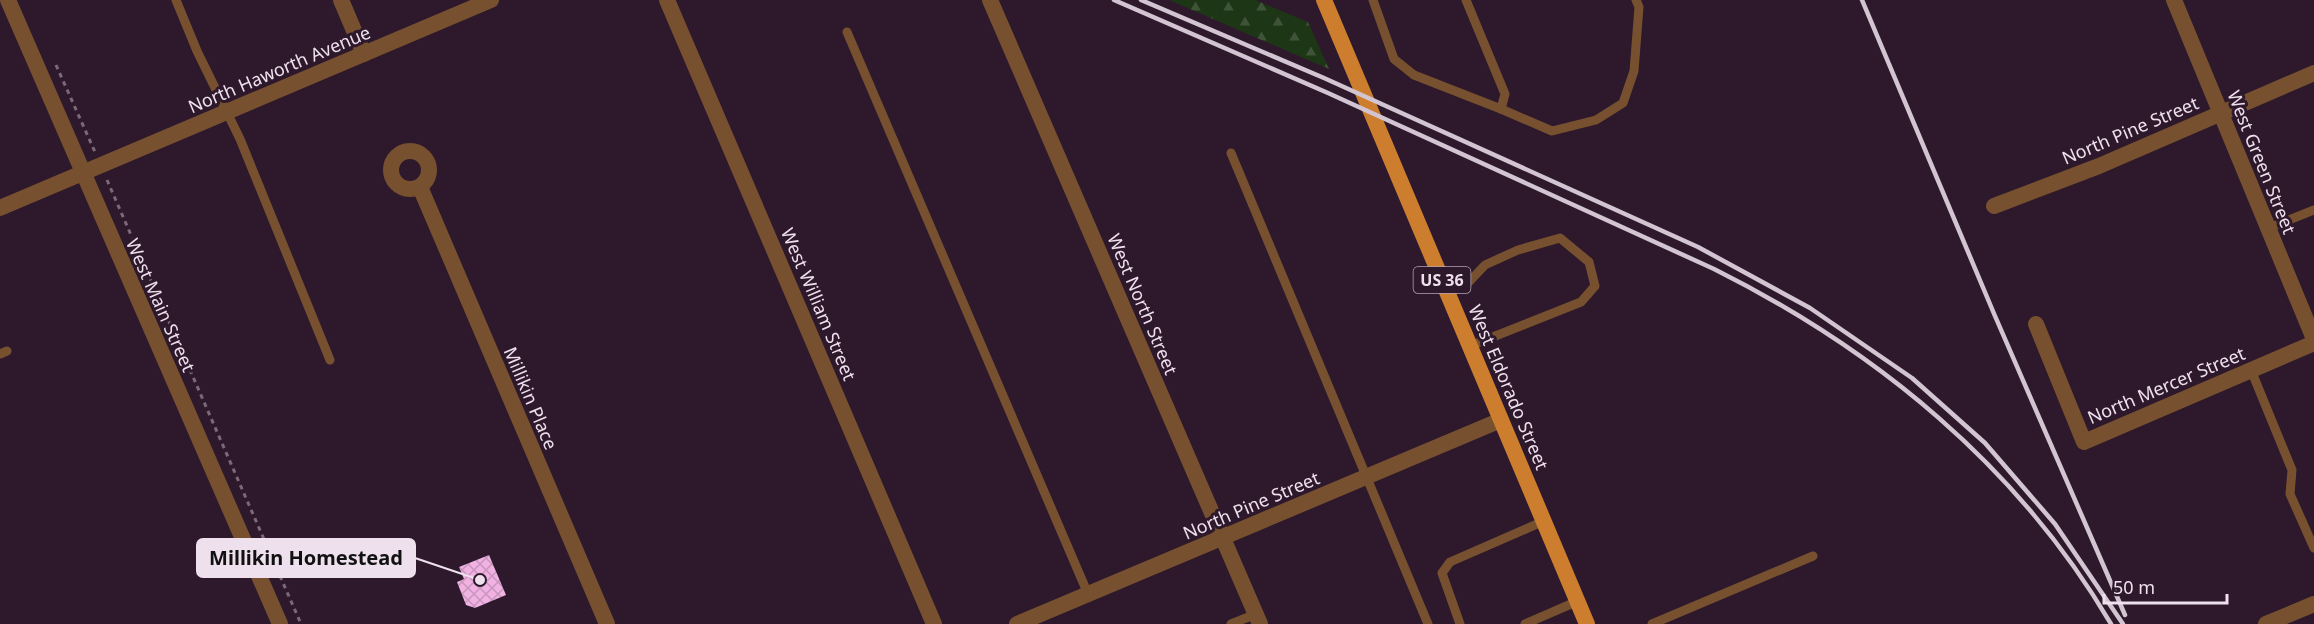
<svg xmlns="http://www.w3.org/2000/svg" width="2314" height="624" viewBox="0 0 2314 624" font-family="'Noto Sans',sans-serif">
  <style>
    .forest { fill: url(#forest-firs) }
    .building { fill: url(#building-cross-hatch) }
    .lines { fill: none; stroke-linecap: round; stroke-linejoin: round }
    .path { stroke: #7b697a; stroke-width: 3; stroke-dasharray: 4.5 4.5; stroke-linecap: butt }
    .service { stroke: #77512f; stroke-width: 9 }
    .minor { stroke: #77512f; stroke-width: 16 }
    .tertiary { stroke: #77512f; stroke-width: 16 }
    .primary { stroke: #cc7e2e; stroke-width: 16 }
    .rail { stroke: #d3c4d2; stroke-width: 4.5 }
    .labels { text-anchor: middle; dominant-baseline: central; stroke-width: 6; stroke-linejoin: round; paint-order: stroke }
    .shield { fill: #2e192c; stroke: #b4a4b3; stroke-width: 1.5 }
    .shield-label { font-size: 16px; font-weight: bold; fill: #eee0ed }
    .street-label { font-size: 18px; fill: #eee0ed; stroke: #2e192c }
    .leader { fill: none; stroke: #eee0ed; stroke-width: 2 }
    .callout-dot { fill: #eee0ed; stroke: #2e192c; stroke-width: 2 }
    .callout { fill: #eee0ed; stroke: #eee0ed; stroke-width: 2 }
    .callout-label { font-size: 20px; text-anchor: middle; font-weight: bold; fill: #111 }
  </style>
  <defs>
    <pattern id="forest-firs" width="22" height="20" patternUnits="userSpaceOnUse" patternTransform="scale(1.5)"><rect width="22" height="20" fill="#1d3615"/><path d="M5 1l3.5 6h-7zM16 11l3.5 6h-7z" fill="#3e5337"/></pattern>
    <pattern id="building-cross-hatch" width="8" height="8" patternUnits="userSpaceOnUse" patternTransform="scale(1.5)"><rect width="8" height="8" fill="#f1b2e3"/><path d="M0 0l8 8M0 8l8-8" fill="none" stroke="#c696bc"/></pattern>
  </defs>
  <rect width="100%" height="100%" fill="#2e192c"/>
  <!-- forest -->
  <polygon class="forest" points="1169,0 1255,0 1308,22 1329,69"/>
  <!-- building -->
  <polygon class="building" points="489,555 506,595 475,608 466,605 457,582 464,579 459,567"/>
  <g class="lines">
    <!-- path -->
    <g class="path">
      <polyline points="56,65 95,152"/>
      <polyline points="107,180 301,624"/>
    </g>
    <!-- service -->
    <g class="service">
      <polyline points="176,0 197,51 240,139 330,360"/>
      <polyline points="1373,0 1394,59 1414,75 1501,109 1505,94 1466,0"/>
      <polyline points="847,32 1088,594"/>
      <polyline points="1501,109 1552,131 1596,120 1623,103 1634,71 1639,7 1636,0"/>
      <polyline points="1231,153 1428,624"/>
      <polyline points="2269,228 2314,210"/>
      <polyline points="1448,293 1467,284 1485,265 1518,250 1560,238 1589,262 1595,286 1581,302 1470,346"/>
      <polyline points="0,354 7,351"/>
      <polyline points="2251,370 2292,470 2290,494 2314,548"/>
      <polyline points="1231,624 1256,614"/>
      <polyline points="1460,624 1442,573 1450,562 1544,521"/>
      <polyline points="1525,624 1578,601"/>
      <polyline points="1652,624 1813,556"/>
    </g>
    <!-- minor -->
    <g class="minor">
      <polyline points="341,0 364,54"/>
      <polyline points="667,0 934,624"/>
      <polyline points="990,0 1260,624"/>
      <polyline points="2174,0 2314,339"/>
      <circle cx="410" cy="170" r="19"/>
      <polyline points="420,187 607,624"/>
      <polyline points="1994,206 2099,166 2314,73"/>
      <polyline points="0,208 491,0"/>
      <polyline points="2036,324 2084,442 2314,343"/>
      <polyline points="1017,624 1501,420"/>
    </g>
    <!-- tertiary -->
    <g class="tertiary">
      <polyline points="8,0 280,624"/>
      <polyline points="2266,624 2314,604"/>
    </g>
    <!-- primary -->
    <polyline class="primary" points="1324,0 1587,624"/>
    <!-- rail -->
    <g class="rail">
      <path d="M 1114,0 L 1328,93 L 1714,269 C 1876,350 2018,466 2111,624"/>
      <polyline points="1141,0 1324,78 1698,247 1810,308 1912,378 1985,443 2055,524 2123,624"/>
      <polyline points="1862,0 1995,316 2125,615"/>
    </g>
  </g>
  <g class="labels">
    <!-- shield labels -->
    <rect class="shield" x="1413.5" y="267" width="57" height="26" rx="4.5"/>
    <g class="shield-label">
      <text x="1442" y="280">US 36</text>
    </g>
    <!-- street labels -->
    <g class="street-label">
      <text transform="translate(279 69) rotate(-23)">North Haworth Avenue</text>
      <text transform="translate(2130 130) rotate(-23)">North Pine Street</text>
      <text transform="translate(2262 162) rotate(68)">West Green Street</text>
      <text transform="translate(819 304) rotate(67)">West William Street</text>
      <text transform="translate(1143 304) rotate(67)">West North Street</text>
      <text transform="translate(161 305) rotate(66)">West Main Street</text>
      <text transform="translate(2166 385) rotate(-23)">North Mercer Street</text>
      <text transform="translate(1509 387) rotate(67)">West Eldorado Street</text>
      <text transform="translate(531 398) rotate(67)">Millikin Place</text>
      <text transform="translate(1251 505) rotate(-23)">North Pine Street</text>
    </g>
  </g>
  <!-- callouts -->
  <path class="leader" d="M480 580L415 558"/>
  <circle class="callout-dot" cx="480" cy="580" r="6"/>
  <rect class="callout" x="197" y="539" width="218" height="38" rx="6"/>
  <g class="callout-label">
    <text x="306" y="565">Millikin Homestead</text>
  </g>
  <!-- scale -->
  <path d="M2104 594v9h123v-9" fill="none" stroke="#eee0ed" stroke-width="3"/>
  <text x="2113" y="594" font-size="18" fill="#eee0ed" stroke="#2e192c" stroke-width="4.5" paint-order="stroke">50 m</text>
</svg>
